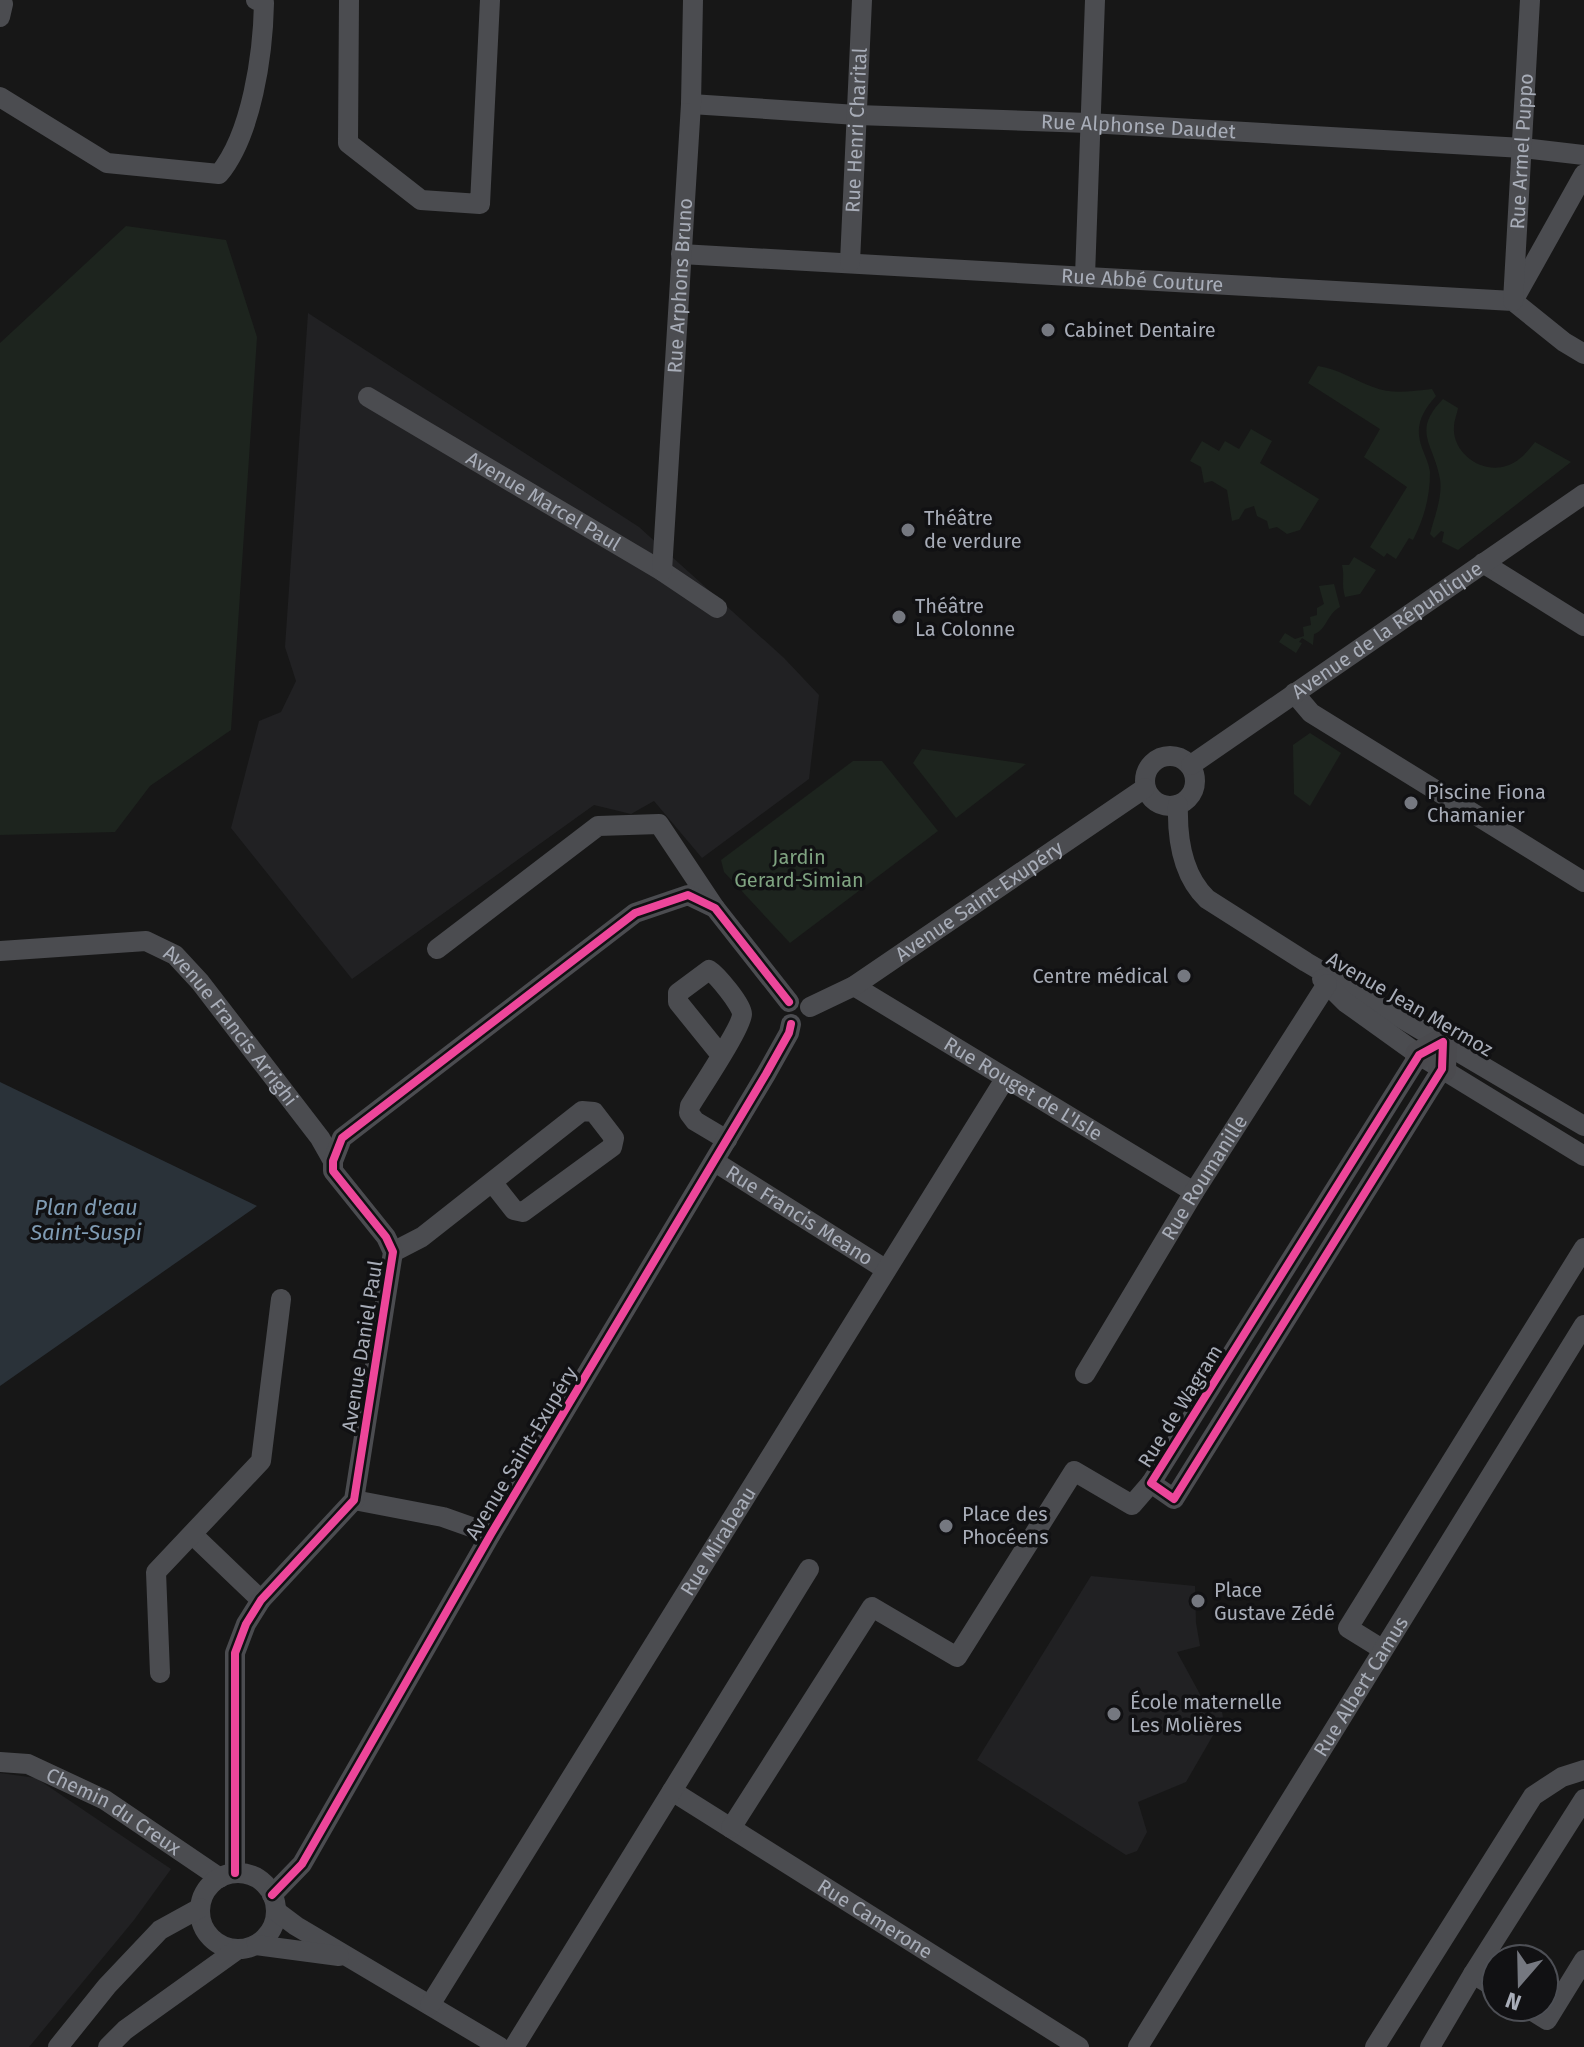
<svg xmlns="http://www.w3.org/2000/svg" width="1584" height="2047" viewBox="0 0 1584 2047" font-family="'Fira Sans',sans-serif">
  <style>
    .built { fill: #212123 }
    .green { fill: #1d241e }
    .water { fill: #2a3239 }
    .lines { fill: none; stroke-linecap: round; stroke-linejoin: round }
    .street { stroke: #4b4c50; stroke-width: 20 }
    .secondary { stroke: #4a4a4e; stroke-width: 28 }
    .cycleway-casing { stroke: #111113; stroke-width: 13 }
    .cycleway { stroke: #ed469a; stroke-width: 8 }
    .poi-dot { fill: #757880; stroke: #111113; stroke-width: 3 }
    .labels { text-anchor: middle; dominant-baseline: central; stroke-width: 7; stroke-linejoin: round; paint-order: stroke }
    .street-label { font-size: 20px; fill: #a8adb8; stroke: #111113 }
    .poi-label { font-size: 20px; fill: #a8adb8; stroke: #111113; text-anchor: start }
    .park-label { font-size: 20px; fill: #7fa381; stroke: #111113 }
    .water-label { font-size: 22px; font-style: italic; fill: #7f9bb3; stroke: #111113 }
  </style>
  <rect width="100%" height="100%" fill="#171717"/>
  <!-- built -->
  <g class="built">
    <polygon points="308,313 639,527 784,658 819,695 809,779 702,858 654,801 631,814 594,805 352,979 231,828 259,721 281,712 296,681 285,647"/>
    <polygon points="1091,1576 1195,1586 1196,1623 1200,1646 1177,1652 1208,1709 1221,1704 1223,1718 1186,1782 1138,1802 1147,1832 1137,1851 1126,1855 977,1760"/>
    <polygon points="0,1773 36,1778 171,1869 134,1920 29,2047 0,2047"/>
  </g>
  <!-- green -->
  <g class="green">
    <polygon points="126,226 226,240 257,337 231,730 150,786 115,832 0,835 0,343"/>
    <path d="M 1318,366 C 1338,369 1354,380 1373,387 C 1392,395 1412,391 1432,389 L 1436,396 C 1422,412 1414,426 1422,448 C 1425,456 1429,464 1430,472 C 1430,498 1424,518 1413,540 L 1409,538 L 1396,559 L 1387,553 L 1384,557 L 1370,547 L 1407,487 L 1364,457 L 1380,429 L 1308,383 Z"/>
    <path d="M 1443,399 L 1458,408 C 1457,414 1454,421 1454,427 C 1452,453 1482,474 1506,466 C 1519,462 1527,452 1535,442 L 1571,462 L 1458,550 L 1442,542 L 1444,532 L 1441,531 L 1434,538 L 1430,534 C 1434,518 1443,496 1440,479 C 1434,443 1411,432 1443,399 Z"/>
    <polygon points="1251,429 1272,441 1260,463 1319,499 1300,530 1287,534 1277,527 1269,529 1267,521 1257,516 1254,506 1245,509 1239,519 1232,521 1227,490 1212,481 1204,483 1201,467 1190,461 1202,441 1219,451 1225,441 1239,449"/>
    <path d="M 1354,557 L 1376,570 L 1360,594 L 1345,597 C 1341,583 1345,577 1342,565 L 1349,565 Z"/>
    <path d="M 1334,584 L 1340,607 C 1326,615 1327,630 1314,634 L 1313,645 L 1302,638 L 1299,642 L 1302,643 L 1296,653 L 1279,642 L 1285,633 L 1295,639 L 1304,636 L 1303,627 L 1311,625 L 1310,617 L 1317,615 L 1317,608 L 1324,604 L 1319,586 Z"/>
    <polygon points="1310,733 1341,753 1310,806 1294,794 1293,745"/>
    <polygon points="922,749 1026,764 956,818 913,763"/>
    <polygon points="853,761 882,761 938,831 790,943 724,872 721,860"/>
  </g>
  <!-- water -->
  <polygon class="water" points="0,1082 257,1206 0,1386"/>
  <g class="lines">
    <!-- street -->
    <g class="street">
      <polyline points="349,0 348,143 421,200 480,204 490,0"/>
      <polyline points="0,17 3,4"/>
      <path d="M 0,97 L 107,163 L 219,174 C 252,134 263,54 264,3 L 256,0"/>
      <path id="s1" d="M 691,104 L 857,115 L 1089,123 L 1523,148 L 1584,155"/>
      <path id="s2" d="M 681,254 L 1513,301 L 1564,342 L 1584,354"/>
      <path id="s3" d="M 850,262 L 862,0"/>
      <polyline points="1085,276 1095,0"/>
      <polyline points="1517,294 1584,174"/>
      <path id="s4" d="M 1513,301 L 1530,0"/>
      <path id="s5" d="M 368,397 L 662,571 L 717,608"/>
      <polyline points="1483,563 1584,626"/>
      <path id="s6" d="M 662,571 L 691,104 L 693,0"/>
      <polyline points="1294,693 1311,713 1584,882"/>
      <circle cx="1170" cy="781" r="25"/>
      <path id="s7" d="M 1191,765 L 1584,494"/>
      <path d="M 1178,805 C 1177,838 1182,875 1207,899 L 1306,962 L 1584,1126"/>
      <polyline points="437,949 598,826 659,824 715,908"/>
      <path id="s8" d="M 0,951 L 146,941 L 175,955 L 200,982 L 320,1138 L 333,1161"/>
      <polyline points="1322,979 1345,1002 1419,1055 1584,1156"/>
      <path id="s9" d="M 854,986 L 1194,1192"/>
      <path id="s10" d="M 810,1007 L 854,986 L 1145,788"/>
      <path d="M 720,1054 L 678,1002 L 678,993 L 709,970 C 717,975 742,1005 742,1014 C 742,1027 699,1091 690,1106 L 689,1113 L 695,1121 L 727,1140"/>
      <polyline points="1419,1055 1151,1483 1174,1499 1442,1069"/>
      <path id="s11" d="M 715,1162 L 885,1269"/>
      <polyline points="393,1252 422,1237 582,1111 594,1112 614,1138 612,1147 523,1212 514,1210 492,1182"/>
      <path id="s12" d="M 1085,1374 L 1194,1192 L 1327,984"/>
      <polyline points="354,1500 443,1517 491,1534"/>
      <polyline points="193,1535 261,1600"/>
      <polyline points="1382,1649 1348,1628 1584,1248"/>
      <polyline points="160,1673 156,1572 261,1461 281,1299"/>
      <path id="s13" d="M 0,1762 L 28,1764 L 105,1800 L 220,1878"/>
      <path id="s14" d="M 672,1791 L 1079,2047"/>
      <polyline points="731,1828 872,1607 957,1657 1074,1471 1132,1505 1151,1483"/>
      <polyline points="235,1873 235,1653 246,1624 261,1600 354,1500 393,1252 386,1237 333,1171 333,1161 342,1138 635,913 688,895 715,908 789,1002"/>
      <circle cx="238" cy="1911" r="38"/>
      <polyline points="272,1895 302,1864 491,1534 766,1074 789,1033 791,1024"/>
      <polyline points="276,1911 296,1926 500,2047"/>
      <polyline points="256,1945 339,1956"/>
      <polyline points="1473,1974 1496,1988"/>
      <path id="s15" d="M 430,2005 L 1005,1079"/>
      <polyline points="1526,2007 1547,2020 1584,1960"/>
      <polyline points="58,2047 107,1986 160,1930 200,1908"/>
      <polyline points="108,2047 125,2030 238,1949"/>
      <polyline points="514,2047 809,1569"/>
      <path id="s16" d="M 1138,2047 L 1584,1325"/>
      <polyline points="1375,2047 1533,1796 1562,1777 1584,1770"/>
      <polyline points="1430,2047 1473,1974 1584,1799"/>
    </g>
    <!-- secondary -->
    <polyline class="secondary" points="1419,1055 1443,1042 1442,1069"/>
    <defs>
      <g id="cycleway">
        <polygon points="1443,1042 1442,1069 1174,1499 1151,1483 1419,1055"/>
        <polyline points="235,1873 235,1653 246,1624 261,1600 354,1500 393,1252 386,1237 333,1171 333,1161 342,1138 635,913 688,895 715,908 789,1002"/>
        <polyline points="272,1895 302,1864 491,1534 766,1074 789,1033 791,1024"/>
      </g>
    </defs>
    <!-- cycleway casing -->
    <use href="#cycleway" class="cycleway-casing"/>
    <!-- cycleway -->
    <use href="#cycleway" class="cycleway"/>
  </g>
  <!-- markers -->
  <g class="poi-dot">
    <circle cx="1048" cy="330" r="8"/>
    <circle cx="908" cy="530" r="8"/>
    <circle cx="899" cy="617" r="8"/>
    <circle cx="1411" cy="803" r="8"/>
    <circle cx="1184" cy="976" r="8"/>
    <circle cx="946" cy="1526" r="8"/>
    <circle cx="1198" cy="1601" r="8"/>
    <circle cx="1114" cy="1714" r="8"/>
  </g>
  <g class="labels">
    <!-- street labels -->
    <g class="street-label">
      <text stroke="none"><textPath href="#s1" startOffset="448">Rue Alphonse Daudet</textPath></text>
      <text stroke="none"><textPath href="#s3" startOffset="132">Rue Henri Charital</textPath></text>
      <text stroke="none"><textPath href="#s4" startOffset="150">Rue Armel Puppo</textPath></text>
      <text stroke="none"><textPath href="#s2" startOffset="462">Rue Abbé Couture</textPath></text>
      <text stroke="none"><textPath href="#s6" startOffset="286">Rue Arphons Bruno</textPath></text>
      <text stroke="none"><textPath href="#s5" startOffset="204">Avenue Marcel Paul</textPath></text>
      <text stroke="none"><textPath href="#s7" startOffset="238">Avenue de la République</textPath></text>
      <text stroke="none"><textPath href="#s10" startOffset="200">Avenue Saint-Exupéry</textPath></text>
      <text transform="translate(1410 1004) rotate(30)">Avenue Jean Mermoz</text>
      <text stroke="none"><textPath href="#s8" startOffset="268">Avenue Francis Arrighi</textPath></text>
      <text stroke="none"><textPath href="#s9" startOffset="198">Rue Rouget de L'Isle</textPath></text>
      <text stroke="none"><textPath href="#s12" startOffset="230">Rue Roumanille</textPath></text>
      <text stroke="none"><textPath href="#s11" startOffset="100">Rue Francis Meano</textPath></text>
      <text transform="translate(362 1346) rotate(-81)">Avenue Daniel Paul</text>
      <text transform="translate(1180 1406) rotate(-58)">Rue de Wagram</text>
      <text transform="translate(521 1453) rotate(-59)">Avenue Saint-Exupéry</text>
      <text stroke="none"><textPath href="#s15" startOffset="546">Rue Mirabeau</textPath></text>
      <text stroke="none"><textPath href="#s16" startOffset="424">Rue Albert Camus</textPath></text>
      <text stroke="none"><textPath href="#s13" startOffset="126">Chemin du Creux</textPath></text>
      <text stroke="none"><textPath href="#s14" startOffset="240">Rue Camerone</textPath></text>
    </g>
    <!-- poi labels -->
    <g class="poi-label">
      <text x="1064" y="330">Cabinet Dentaire</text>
      <text x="924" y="518">Théâtre<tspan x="924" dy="23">de verdure</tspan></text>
      <text x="915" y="606">Théâtre<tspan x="915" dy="23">La Colonne</tspan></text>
      <text x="1427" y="792">Piscine Fiona<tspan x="1427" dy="23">Chamanier</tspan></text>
      <text x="1168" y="976" text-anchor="end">Centre médical</text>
      <text x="962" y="1514">Place des<tspan x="962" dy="23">Phocéens</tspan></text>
      <text x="1214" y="1590">Place<tspan x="1214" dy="23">Gustave Zédé</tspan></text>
      <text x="1130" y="1702">École maternelle<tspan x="1130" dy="23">Les Molières</tspan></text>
    </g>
    <!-- park labels -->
    <g class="park-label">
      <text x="799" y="857">Jardin<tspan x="799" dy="23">Gerard-Simian</tspan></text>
    </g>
    <!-- water labels -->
    <g class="water-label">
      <text x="86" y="1207">Plan d'eau<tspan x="86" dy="25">Saint-Suspi</tspan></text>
    </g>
  </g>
  <!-- north arrow -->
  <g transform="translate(1520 1983) rotate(200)"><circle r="38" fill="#111113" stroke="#4d4f55" stroke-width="2"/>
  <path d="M0-6L14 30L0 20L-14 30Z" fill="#757880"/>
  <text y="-12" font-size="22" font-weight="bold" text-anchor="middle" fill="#a8adb8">N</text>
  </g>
</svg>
